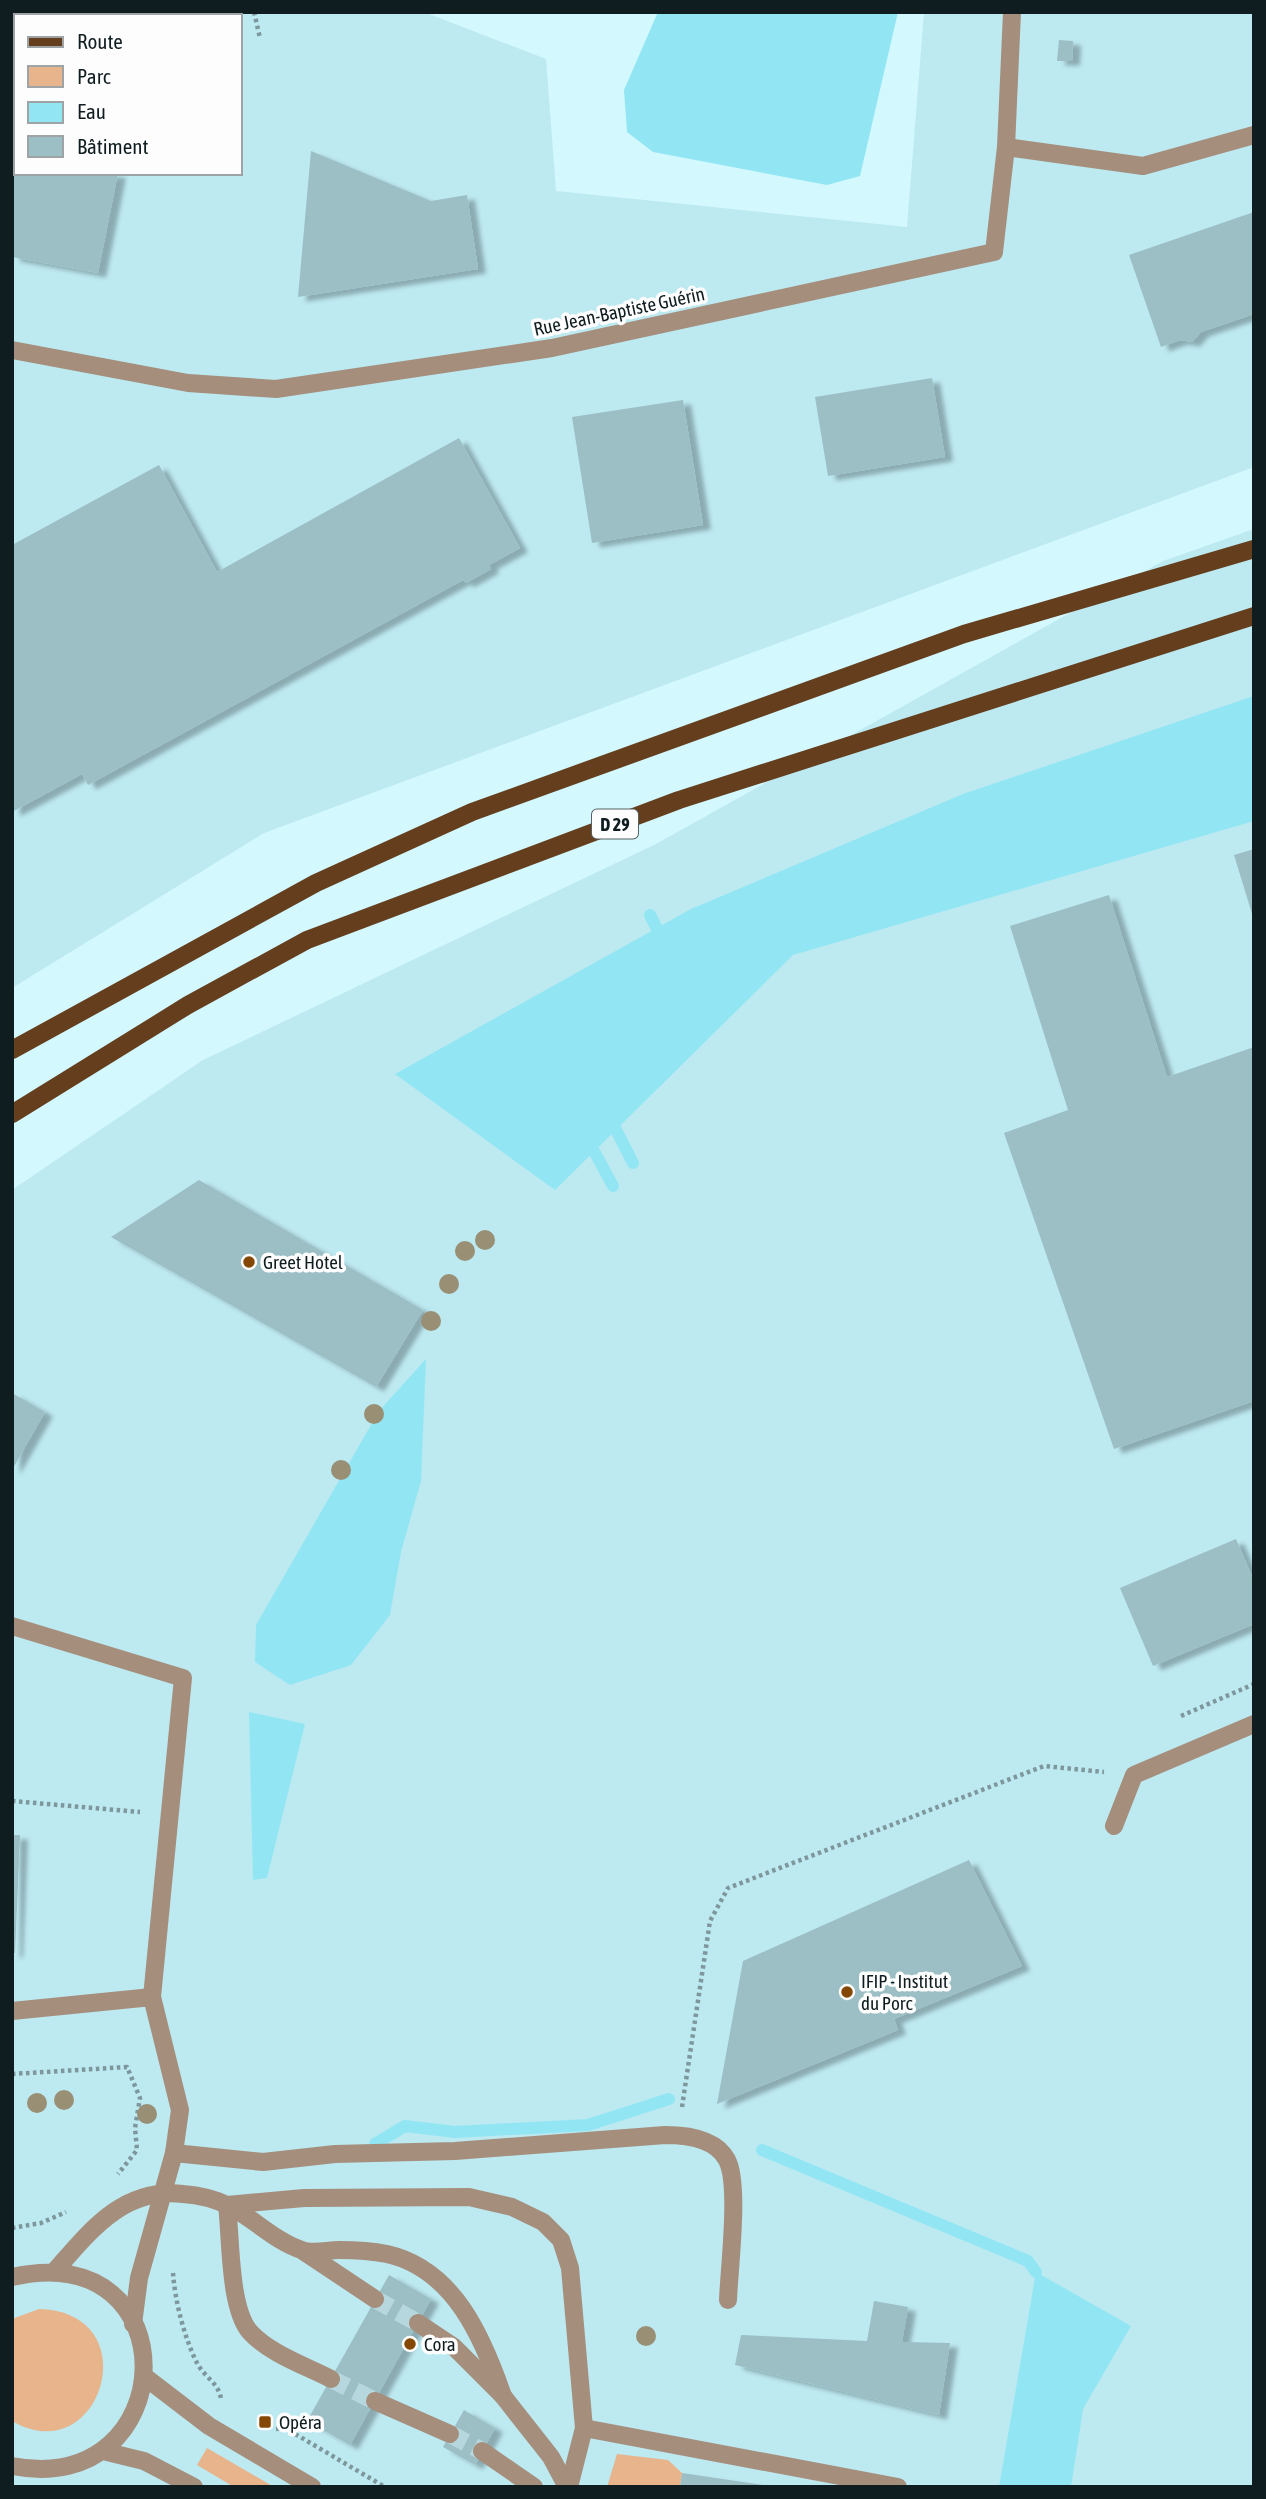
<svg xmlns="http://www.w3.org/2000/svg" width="1266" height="2499" viewBox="0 0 1266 2499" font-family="'Asap Condensed',sans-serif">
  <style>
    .built { fill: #bde9f1; fill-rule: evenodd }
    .green { fill: #e8b48c }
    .water { fill: #92e6f4 }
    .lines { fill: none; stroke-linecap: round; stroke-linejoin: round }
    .stream { stroke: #92e6f4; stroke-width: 12 }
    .building { fill: #9cbfc5; filter: url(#shadow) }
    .minor-tunnel { stroke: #b6d7dd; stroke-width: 18; stroke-dasharray: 18 9; stroke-linecap: butt }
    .path { stroke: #7d979c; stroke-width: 4.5; stroke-dasharray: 3.5 3.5; stroke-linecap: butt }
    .minor { stroke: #a58e7c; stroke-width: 18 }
    .major { stroke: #643e1d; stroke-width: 18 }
    .tree { fill: #998f75 }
    .poi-dot { fill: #854804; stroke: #fdfdfd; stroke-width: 2.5 }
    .labels { text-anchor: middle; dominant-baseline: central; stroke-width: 7; stroke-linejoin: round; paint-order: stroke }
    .shield { fill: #fdfdfd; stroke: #576062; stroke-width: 2 }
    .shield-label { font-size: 18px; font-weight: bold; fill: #101d20 }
    .street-label { font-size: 19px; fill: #101d20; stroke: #fdfdfd }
    .poi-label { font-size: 19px; fill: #101d20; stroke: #fdfdfd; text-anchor: start }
  </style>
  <defs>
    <filter id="shadow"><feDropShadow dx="8" dy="4.5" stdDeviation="2" flood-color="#0004"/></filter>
  </defs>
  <rect width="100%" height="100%" fill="#d3f8fe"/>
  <!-- built -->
  <g class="built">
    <path d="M 12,12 L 424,12 L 546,59 L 556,191 L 907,227 L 924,12 L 1254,12 L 1254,467 L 264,833 L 12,988 ZM 16,16 L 240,16 L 240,173 L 16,173 Z"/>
    <polygon points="1254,529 1254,2487 12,2487 12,1190 203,1060 656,844 1163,561"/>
  </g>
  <!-- green -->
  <g class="green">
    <path d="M 39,2309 C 150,2312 101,2473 12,2421 L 12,2319 Z"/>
    <polygon points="207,2448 274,2487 234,2487 197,2465"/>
    <polygon points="617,2454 668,2460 682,2473 680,2487 607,2487"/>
  </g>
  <!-- water -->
  <g class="water">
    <polygon points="658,12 898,12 860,176 827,185 653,152 627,132 624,90"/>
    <polygon points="1254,696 1254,821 793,955 555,1190 395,1074 691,909 963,794"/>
    <polygon points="426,1359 421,1481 401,1552 390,1615 351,1665 290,1685 255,1662 256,1625 379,1411"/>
    <polygon points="249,1712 305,1724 267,1878 253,1880"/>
    <polygon points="1036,2272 1131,2326 1083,2409 1071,2487 999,2487"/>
  </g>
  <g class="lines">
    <!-- stream -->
    <g class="stream">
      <polyline points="650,915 664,943"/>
      <polyline points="614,1126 633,1163"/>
      <polyline points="594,1151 613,1186"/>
      <polyline points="375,2144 405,2126 455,2132 588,2125 669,2099"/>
      <polyline points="762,2150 1028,2261 1036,2272"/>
    </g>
  </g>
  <!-- building -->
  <g class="building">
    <polygon points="12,12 73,12 72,16 16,16 16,59 12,59"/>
    <polygon points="1059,40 1073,41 1072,61 1057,61"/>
    <polygon points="12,133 16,133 16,173 118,173 98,273 12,257"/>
    <polygon points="311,151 431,201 467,195 478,269 298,297"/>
    <polygon points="1254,212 1254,314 1201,332 1192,342 1180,340 1161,347 1129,255"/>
    <polygon points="932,378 945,457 828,476 815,397"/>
    <polygon points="683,400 703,525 592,543 572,417"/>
    <polygon points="459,438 520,548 489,565 491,569 466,583 463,580 88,785 82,774 12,812 12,545 159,465 217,572"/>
    <polygon points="1254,849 1254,917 1253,917 1234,855"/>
    <polygon points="1109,895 1167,1077 1254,1047 1254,1401 1114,1449 1004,1133 1068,1110 1010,926"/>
    <polygon points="199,1180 423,1310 376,1387 111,1237"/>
    <polygon points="12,1393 45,1412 12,1470"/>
    <polygon points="1236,1539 1254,1581 1254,1624 1153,1666 1120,1588"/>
    <polygon points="12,1835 20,1835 15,1953 12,1953"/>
    <polygon points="969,1860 1022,1966 894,2019 898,2030 717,2104 743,1961"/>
    <polygon points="389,2275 431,2299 350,2445 307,2421"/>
    <polygon points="874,2301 908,2307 902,2342 950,2343 939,2415 735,2365 741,2335 867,2341"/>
    <polygon points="464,2410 495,2428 475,2465 443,2447"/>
    <polygon points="682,2473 763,2485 763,2487 680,2487"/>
  </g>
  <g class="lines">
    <!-- minor-tunnel -->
    <g class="minor-tunnel">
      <polyline points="375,2299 418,2323"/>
      <polyline points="331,2379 375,2401"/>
      <polyline points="450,2434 482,2451"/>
    </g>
    <!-- path -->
    <g class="path">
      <polyline points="254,12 260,38"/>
      <polyline points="1181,1716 1254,1684"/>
      <polyline points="12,1801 140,1812"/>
      <polyline points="12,2074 127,2067 140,2098 135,2128 137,2150 118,2174"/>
      <polyline points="682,2107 710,1921 728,1888 1044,1766 1104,1772"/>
      <polyline points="12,2228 41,2223 66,2212"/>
      <path d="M 173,2273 C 175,2301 184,2337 197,2363 C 204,2377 219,2383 221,2399"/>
      <polyline points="276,2429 285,2428 385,2487"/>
    </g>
    <!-- minor -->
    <g class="minor">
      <polyline points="1006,147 1143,166 1254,135"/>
      <polyline points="12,350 188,383 276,389 552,348 994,252 1006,147 1012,12"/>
      <polyline points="12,1626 183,1678 152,1997"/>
      <polyline points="1114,1826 1134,1775 1254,1724"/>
      <polyline points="12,2011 152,1997 180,2110 174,2153 139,2278 133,2324"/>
      <path d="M 174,2153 L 263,2162 L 335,2154 L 455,2151 L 665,2135 C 687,2135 716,2139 727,2160 C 740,2184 729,2270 728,2300"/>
      <polyline points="227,2205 304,2198 469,2197 512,2207 543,2222 561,2240 570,2268 584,2428 569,2487"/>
      <path d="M 227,2205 C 231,2238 229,2308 250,2332 C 270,2354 306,2366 331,2379"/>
      <polyline points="303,2251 375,2299"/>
      <path d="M 54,2272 C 90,2231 123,2187 183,2194 C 198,2195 215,2199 229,2206 C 253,2218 276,2242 302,2250 C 312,2254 328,2250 339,2250 C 354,2250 372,2251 387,2254 C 454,2269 483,2338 503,2396"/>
      <path d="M 12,2277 C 192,2236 183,2499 12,2466"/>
      <polyline points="418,2323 454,2347 503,2396 551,2457 567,2487"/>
      <polyline points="145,2377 209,2426 312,2487"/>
      <polyline points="375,2401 450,2434"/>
      <polyline points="584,2428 898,2487"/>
      <polyline points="482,2451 534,2487"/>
      <polyline points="107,2452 144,2461 194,2487"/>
    </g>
    <!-- major -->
    <g class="major">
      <polyline points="12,1050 316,883 472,812 964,634 1254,549"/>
      <polyline points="12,1114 188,1005 307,940 679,800 1254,616"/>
    </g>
  </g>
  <!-- trees -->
  <g class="tree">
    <circle cx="485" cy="1240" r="10"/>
    <circle cx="465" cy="1251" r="10"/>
    <circle cx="449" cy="1284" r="10"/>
    <circle cx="431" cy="1321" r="10"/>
    <circle cx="374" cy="1414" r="10"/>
    <circle cx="341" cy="1470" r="10"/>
    <circle cx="64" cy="2100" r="10"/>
    <circle cx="37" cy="2103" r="10"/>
    <circle cx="147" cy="2114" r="10"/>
    <circle cx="646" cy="2336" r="10"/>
  </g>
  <!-- markers -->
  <g class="poi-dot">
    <circle cx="249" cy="1262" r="7"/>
    <circle cx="847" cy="1992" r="7"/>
    <circle cx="410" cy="2344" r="7"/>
    <rect x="258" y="2415" width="14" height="14" rx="3.5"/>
  </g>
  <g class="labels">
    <!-- shield labels -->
    <rect class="shield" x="592" y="809.5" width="46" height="29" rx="5"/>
    <g class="shield-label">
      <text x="615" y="824">D 29</text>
    </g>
    <!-- street labels -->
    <g class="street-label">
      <text transform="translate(619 311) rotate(-12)">Rue Jean-Baptiste Guérin</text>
    </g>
    <!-- poi labels -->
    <g class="poi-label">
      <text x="263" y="1262">Greet Hotel</text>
      <text x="861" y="1981">IFIP - Institut<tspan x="861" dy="22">du Porc</tspan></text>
      <text x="424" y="2344">Cora</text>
      <text x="279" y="2422">Opéra</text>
    </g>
  </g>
  <!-- border -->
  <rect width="1266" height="2499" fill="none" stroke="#101d20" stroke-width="28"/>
  <!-- legend -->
  <rect x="14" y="14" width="228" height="161" fill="#fdfdfd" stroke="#9ea3a5" stroke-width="2"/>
  <rect x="28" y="37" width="35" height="10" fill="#643e1d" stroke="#9ea3a5" stroke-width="2"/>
  <text x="77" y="49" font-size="21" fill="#101d20">Route</text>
  <rect x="28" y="66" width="35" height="21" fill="#e8b48c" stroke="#9ea3a5" stroke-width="2"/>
  <text x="77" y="84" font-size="21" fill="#101d20">Parc</text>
  <rect x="28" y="102" width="35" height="21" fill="#92e6f4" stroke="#9ea3a5" stroke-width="2"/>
  <text x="77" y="119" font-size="21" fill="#101d20">Eau</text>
  <rect x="28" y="136" width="35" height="21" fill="#9cbfc5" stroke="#9ea3a5" stroke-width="2"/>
  <text x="77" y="154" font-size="21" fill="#101d20">Bâtiment</text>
</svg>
